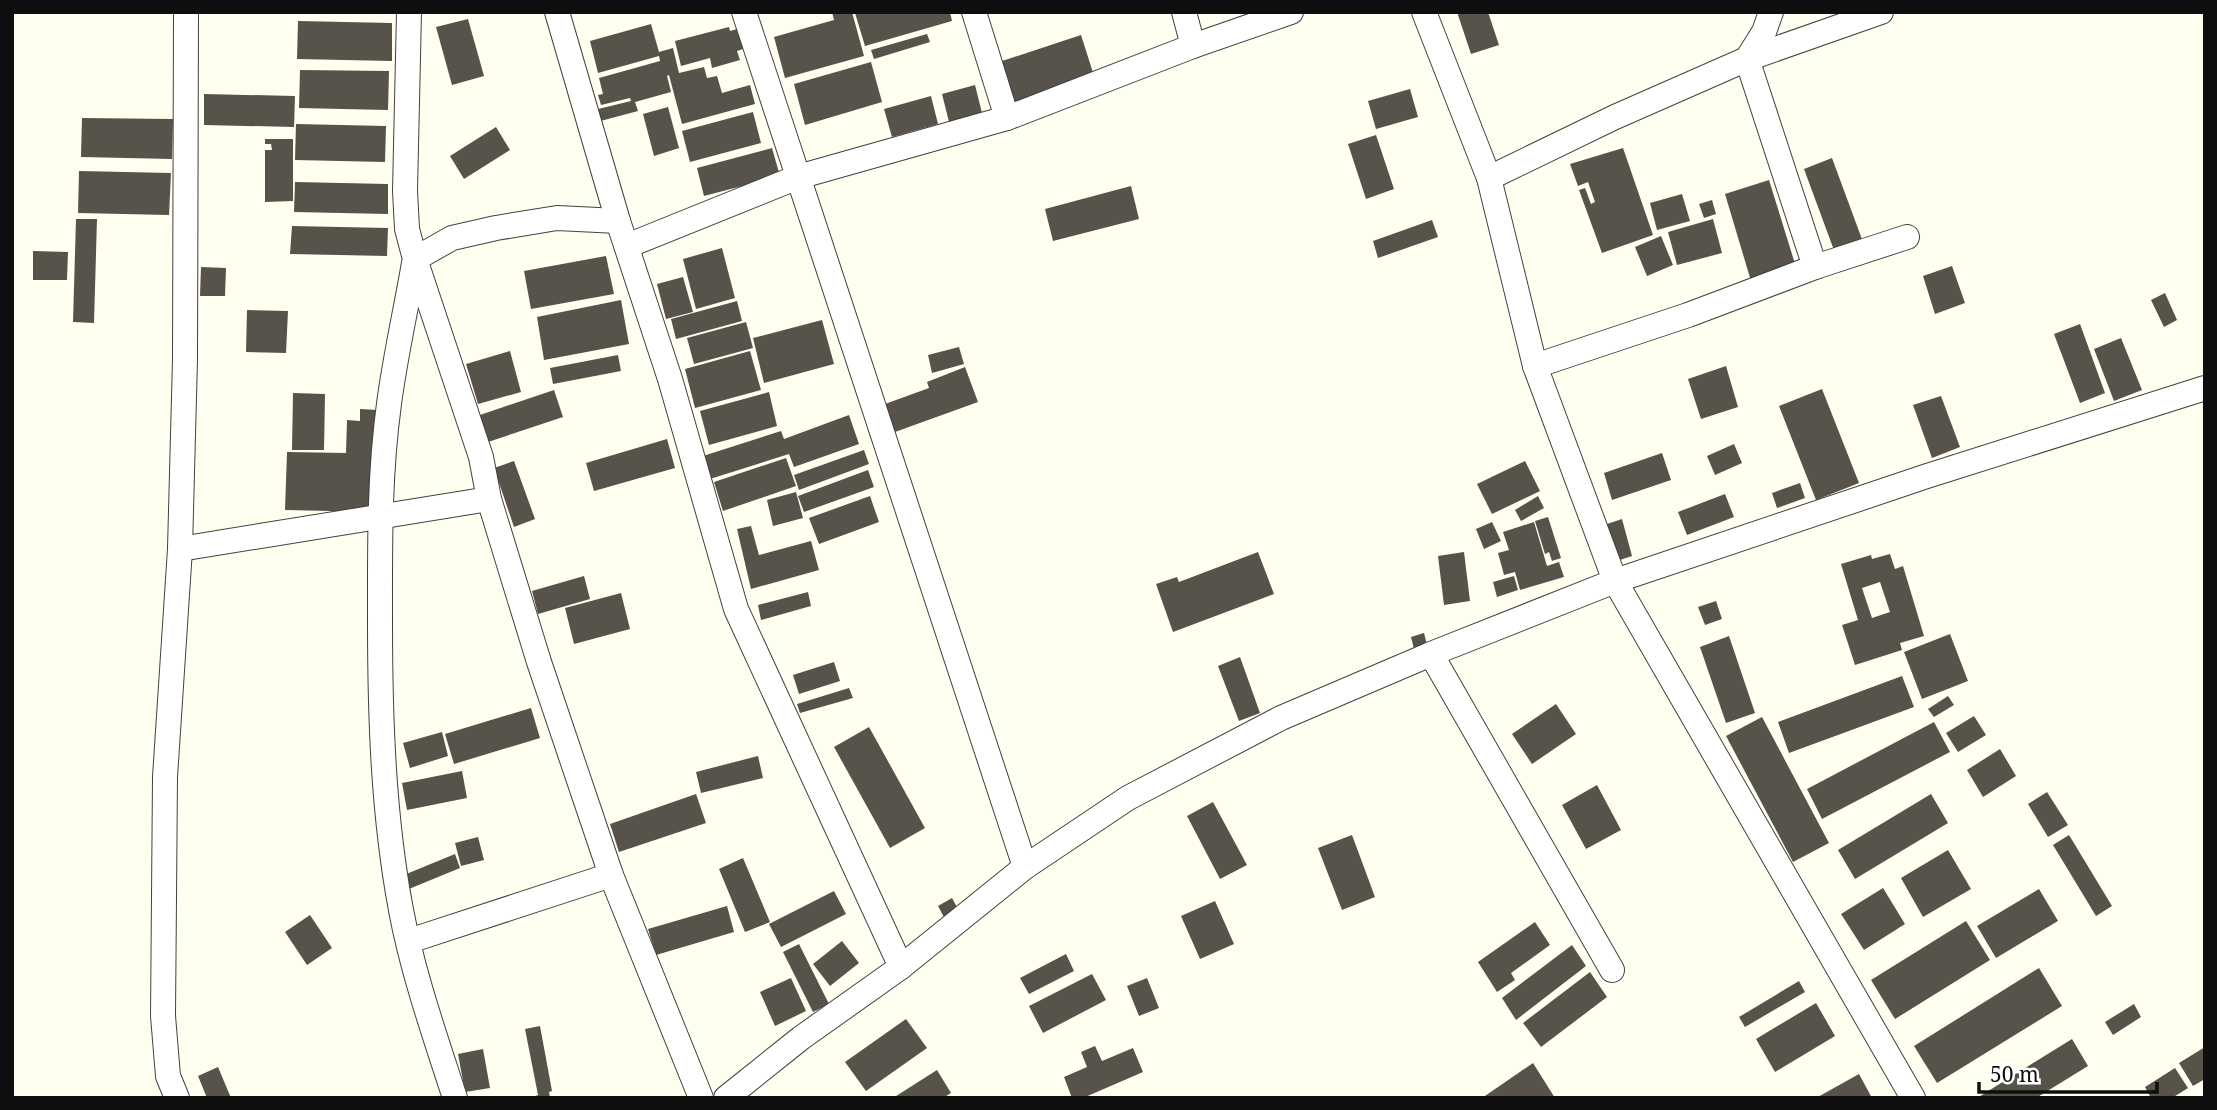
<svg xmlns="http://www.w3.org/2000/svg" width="2217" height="1110" viewBox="0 0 2217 1110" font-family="'Noto Serif',serif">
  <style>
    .building { fill: #57524a; fill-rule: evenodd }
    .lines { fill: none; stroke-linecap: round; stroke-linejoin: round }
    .minor-casing { stroke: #414141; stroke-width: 26 }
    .minor { stroke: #fff; stroke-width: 24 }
  </style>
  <rect width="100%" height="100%" fill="#ffffef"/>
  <!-- building -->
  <g class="building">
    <polygon points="832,12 852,12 864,56 785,78 774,37 834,20"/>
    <polygon points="859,12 950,12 952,21 865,46 855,13"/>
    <polygon points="1457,12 1488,12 1499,45 1471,54"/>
    <polygon points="468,19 484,76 452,85 436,27"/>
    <polygon points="298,21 392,23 392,61 297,59"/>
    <polygon points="651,24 659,52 673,48 679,73 704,67 707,78 717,76 722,93 750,85 755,104 682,124 669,75 667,76 671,92 635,102 638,111 593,123 590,111 631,101 630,98 601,105 598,95 603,94 599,78 660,61 659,56 598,73 590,41"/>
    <polygon points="729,27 730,31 737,29 743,49 737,51 740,60 712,68 710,58 681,66 675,41"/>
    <polygon points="927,34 930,42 874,59 871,50"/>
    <polygon points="1081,35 1095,79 1016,105 1002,61"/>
    <polygon points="871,62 882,102 805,125 794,84"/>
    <polygon points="300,70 389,71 388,110 299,108"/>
    <polygon points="975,85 982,113 949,122 942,94"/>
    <polygon points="1410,89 1418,117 1376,129 1368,101"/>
    <polygon points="204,94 295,96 294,127 204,125"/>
    <polygon points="931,96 938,124 892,137 884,109"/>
    <polygon points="668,107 679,148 654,156 643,114"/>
    <polygon points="753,112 761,143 690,162 682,131"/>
    <polygon points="82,118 173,119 172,159 81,157"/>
    <polygon points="296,124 386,126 385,162 295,160"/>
    <polygon points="496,127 510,150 464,179 450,156"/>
    <polygon points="1376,135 1394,189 1366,199 1348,144"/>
    <polygon points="265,139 293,139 293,201 265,202 265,150 272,150 271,144 265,144"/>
    <polygon points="772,148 780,176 704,196 697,168"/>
    <polygon points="1623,148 1653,235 1602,253 1579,190 1585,188 1591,204 1595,202 1588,182 1578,186 1570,164"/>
    <polygon points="1832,158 1863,242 1835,253 1804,169"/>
    <polygon points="79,171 171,173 169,215 78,213"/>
    <polygon points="1769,180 1796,267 1751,281 1725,194"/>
    <polygon points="295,182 388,184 388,214 294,212"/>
    <polygon points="1131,186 1139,219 1053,241 1045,209"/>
    <polygon points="1682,194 1690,221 1657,230 1650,203"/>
    <polygon points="1712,200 1716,214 1704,218 1699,204"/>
    <polygon points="76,219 97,219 94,323 73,322"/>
    <polygon points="1713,219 1722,253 1677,265 1668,232"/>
    <polygon points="1432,220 1438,237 1378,258 1373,241"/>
    <polygon points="292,226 388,228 387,256 290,254"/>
    <polygon points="1661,236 1673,265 1647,276 1635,247"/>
    <polygon points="722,248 735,298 696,309 683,259"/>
    <polygon points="33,251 68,252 67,280 33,280"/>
    <polygon points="606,256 614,294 531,309 524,271"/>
    <polygon points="1952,266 1965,303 1935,314 1923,276"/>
    <polygon points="201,267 226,268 225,296 200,296"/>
    <polygon points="683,277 693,312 666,319 657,284"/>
    <polygon points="2165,293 2177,320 2164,327 2151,300"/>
    <polygon points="621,300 629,344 544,360 537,317"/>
    <polygon points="737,301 742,321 676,339 671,319"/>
    <polygon points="247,310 288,311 286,353 246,352"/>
    <polygon points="822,320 834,364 764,383 753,338"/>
    <polygon points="746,322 753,348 694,364 687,338"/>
    <polygon points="2080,324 2105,393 2080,403 2054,334"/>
    <polygon points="2121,338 2142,390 2114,401 2094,349"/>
    <polygon points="959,347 964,364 932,373 928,355"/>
    <polygon points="510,351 521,392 478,404 466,364"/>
    <polygon points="750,351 761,390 695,408 685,369"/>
    <polygon points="618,355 621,371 553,384 550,368"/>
    <polygon points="1726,366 1738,407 1701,419 1688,379"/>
    <polygon points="965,367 978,402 895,432 885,404 929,388 927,382"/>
    <polygon points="1822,389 1859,483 1816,500 1779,406"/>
    <polygon points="554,390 563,417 485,443 477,416"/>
    <polygon points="769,392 777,426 709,445 700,411"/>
    <polygon points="293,393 325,394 324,450 292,450"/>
    <polygon points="1941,396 1960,447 1932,458 1913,405"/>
    <polygon points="360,409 378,410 376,512 285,510 287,452 346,453 347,420 360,421"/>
    <polygon points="849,415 859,444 794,467 789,454 710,479 703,456 781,431 784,439"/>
    <polygon points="667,439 675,468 594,491 586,463"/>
    <polygon points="1734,444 1742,463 1715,475 1707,456"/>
    <polygon points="864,450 869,464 799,490 794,475"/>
    <polygon points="1662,453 1671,480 1612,500 1604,473"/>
    <polygon points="786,458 796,486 723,511 714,482"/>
    <polygon points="514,461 535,519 514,527 494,468"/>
    <polygon points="1525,461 1540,491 1492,514 1477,484"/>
    <polygon points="868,470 874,487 804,512 798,496"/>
    <polygon points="1800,483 1805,498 1777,508 1772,493"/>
    <polygon points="796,492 803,518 773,526 767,500"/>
    <polygon points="1725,494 1734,517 1687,535 1678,512"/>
    <polygon points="870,496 879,522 819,544 809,518"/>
    <polygon points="1538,496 1544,508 1521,521 1515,510"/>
    <polygon points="1548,517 1561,558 1552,561 1549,552 1545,554 1535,521"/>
    <polygon points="1622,519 1632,556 1617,561 1607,524"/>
    <polygon points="1492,522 1501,541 1484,549 1476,529"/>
    <polygon points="1534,522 1547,566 1559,562 1564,577 1520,590 1515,572 1504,575 1498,553 1509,550 1503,532"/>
    <polygon points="751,526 759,555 811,541 819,570 751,589 737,529"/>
    <polygon points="1258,552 1274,594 1173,632 1156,584 1177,577 1179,582"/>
    <polygon points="1464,552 1470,601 1444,605 1438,556"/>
    <path d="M 1890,554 L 1895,569 L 1903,566 L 1924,636 L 1900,643 L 1902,650 L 1855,665 L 1842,625 L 1858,620 L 1841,564 L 1871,555 L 1872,559 ZM 1880,582 L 1890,612 L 1872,618 L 1862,588 Z"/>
    <polygon points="584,576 590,599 538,614 532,591"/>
    <polygon points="1514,576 1518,590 1497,597 1493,582"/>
    <polygon points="808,592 811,606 761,620 758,605"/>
    <polygon points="621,593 630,629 574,644 565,608"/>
    <polygon points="1716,601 1722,619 1705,625 1698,607"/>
    <polygon points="1424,633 1427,645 1414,649 1411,637"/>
    <polygon points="1950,634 1968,681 1922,699 1904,652"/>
    <polygon points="1729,636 1755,713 1726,723 1700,647"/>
    <polygon points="1240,657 1260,713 1239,721 1218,666"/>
    <polygon points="834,662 840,681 799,694 793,675"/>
    <polygon points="1902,676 1914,707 1789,753 1778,722"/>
    <polygon points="849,688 853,698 800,713 797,704"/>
    <polygon points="1948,696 1954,705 1934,717 1928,709"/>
    <polygon points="1556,704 1576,734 1532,764 1512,734"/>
    <polygon points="531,708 540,738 454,764 445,734"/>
    <polygon points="1974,716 1986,735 1958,752 1946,733"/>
    <polygon points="1762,717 1829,843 1793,862 1726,736"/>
    <polygon points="1934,722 1950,752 1822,819 1807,789"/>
    <polygon points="869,727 925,828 890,848 834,747"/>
    <polygon points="442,732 448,756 410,768 403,743"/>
    <polygon points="2000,749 2016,776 1983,797 1967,770"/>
    <polygon points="758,756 763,778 701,793 696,772"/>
    <polygon points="462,771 467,798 407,810 402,783"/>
    <polygon points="1597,785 1621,830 1586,849 1562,805"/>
    <polygon points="2047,792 2068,825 2048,837 2028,804"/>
    <polygon points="696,794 706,823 619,852 610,824"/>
    <polygon points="1931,794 1948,823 1855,879 1838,850"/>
    <polygon points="1213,802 1247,865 1220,879 1187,816"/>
    <polygon points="1352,835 1375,897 1342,910 1318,848"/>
    <polygon points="2069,835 2112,906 2096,916 2053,845"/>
    <polygon points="478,837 484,860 461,866 455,843"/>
    <polygon points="1948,850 1971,889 1923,917 1901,878"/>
    <polygon points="455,854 460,868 404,891 399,877"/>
    <polygon points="743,858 770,922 745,932 719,869"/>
    <polygon points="1883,888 1905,924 1864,950 1841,914"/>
    <polygon points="2039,889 2058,921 1996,958 1977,926"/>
    <polygon points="834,891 846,914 781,947 769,924"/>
    <polygon points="952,898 959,911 945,919 938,906"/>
    <polygon points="1215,901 1234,944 1200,959 1181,916"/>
    <polygon points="727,906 734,932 656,955 648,929"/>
    <polygon points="310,915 332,948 307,965 285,932"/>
    <polygon points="1966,921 1990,960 1895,1019 1871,980"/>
    <polygon points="1535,922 1550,945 1511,973 1515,980 1497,992 1478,962"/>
    <polygon points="842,941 859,963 830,986 813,964"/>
    <polygon points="799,944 829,1004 813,1012 783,952"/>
    <polygon points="1572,945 1586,966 1516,1020 1502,998"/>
    <polygon points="1066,954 1074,971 1029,994 1020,978"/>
    <polygon points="2039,968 2062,1006 1937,1083 1914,1046"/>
    <polygon points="1590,972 1607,997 1541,1047 1523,1023"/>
    <polygon points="1092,974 1106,1000 1043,1033 1029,1006"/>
    <polygon points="791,978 806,1011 775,1026 760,992"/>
    <polygon points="1147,978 1159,1008 1139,1016 1127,986"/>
    <polygon points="1799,981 1805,992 1745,1027 1739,1017"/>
    <polygon points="1816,1003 1835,1036 1775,1072 1756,1039"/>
    <polygon points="2134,1004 2141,1017 2113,1035 2105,1022"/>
    <polygon points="906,1019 927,1048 866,1091 845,1062"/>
    <polygon points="540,1026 552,1091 549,1092 550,1098 531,1098 538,1095 525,1029"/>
    <polygon points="2072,1039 2088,1066 2036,1098 1977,1098"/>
    <polygon points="1095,1046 1102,1061 1133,1048 1143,1072 1083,1098 1072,1098 1064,1077 1087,1067 1081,1052"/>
    <polygon points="2205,1047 2205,1079 2193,1086 2179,1063"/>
    <polygon points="483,1049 490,1088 465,1092 458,1054"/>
    <polygon points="1533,1063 1555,1098 1482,1098"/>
    <polygon points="218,1067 231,1098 207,1098 198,1076"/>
    <polygon points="2175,1068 2188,1088 2172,1098 2151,1098 2145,1087"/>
    <polygon points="937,1070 951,1093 943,1098 893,1098"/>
    <polygon points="1859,1074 1872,1098 1816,1098"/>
  </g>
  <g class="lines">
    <defs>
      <g id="minor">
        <polyline points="409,12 405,191 407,229 415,259 481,457 489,499 539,662 611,875 701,1098"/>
        <polyline points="557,12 618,221 670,379 736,609 901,967"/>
        <polyline points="744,12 1025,867"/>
        <polyline points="974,12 1007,118"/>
        <polyline points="1184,12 1193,46"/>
        <polyline points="1424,12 1489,178 1535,366 1615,581 1913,1098"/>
        <polyline points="1771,12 1764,32 1747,59 1815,267"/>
        <polyline points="1489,178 1615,117 1747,59 1881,12"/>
        <polyline points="627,246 798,177 1007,118 1193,46 1291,12"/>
        <polyline points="415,259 452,238 496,228 557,218 618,221"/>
        <path d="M 414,263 C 406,310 395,357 389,404 C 379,476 380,548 380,620 C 380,717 383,814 401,910 C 413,974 435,1036 455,1098"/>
        <polyline points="1535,366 1688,315 1815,267 1907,237"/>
        <polyline points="180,549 489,499"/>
        <polyline points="1431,654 1612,970"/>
        <polyline points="409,941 611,875"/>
        <polyline points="177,1098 168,1076 163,1016 165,777 180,549 185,359 186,12"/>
        <polyline points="726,1098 801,1038 901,967 1025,867 1128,798 1281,718 1431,654 1615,581 1927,476 2205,388"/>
      </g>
    </defs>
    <!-- minor casing -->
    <use href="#minor" class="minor-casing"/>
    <!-- minor -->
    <use href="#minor" class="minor"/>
  </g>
  <!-- border -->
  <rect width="2217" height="1110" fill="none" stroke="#0e0e0e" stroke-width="28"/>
  <!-- scale -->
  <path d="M1979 1082v10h178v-10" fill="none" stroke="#0e0e0e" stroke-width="3.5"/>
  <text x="1990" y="1082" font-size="21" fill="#0e0e0e" stroke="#ffffff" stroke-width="5" paint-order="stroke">50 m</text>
</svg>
